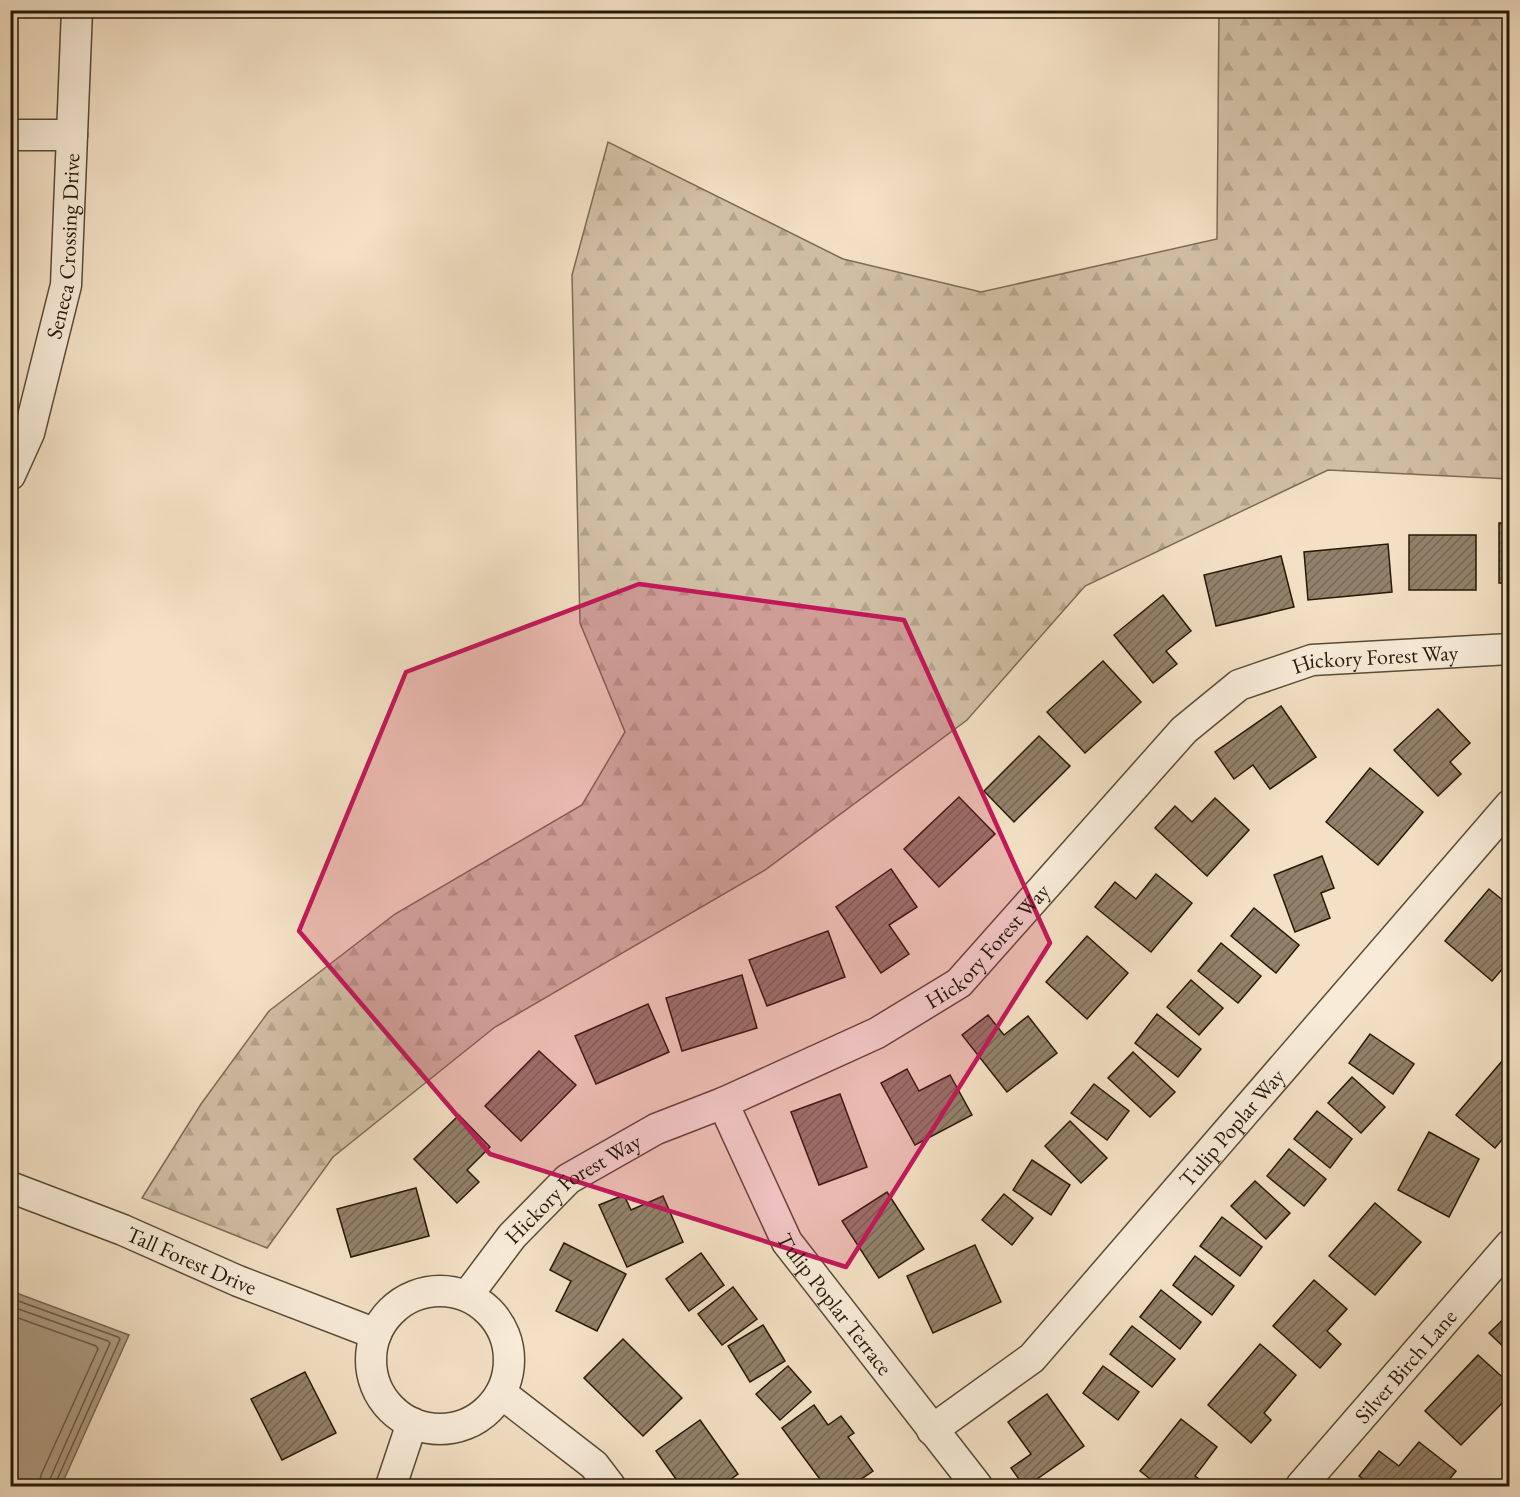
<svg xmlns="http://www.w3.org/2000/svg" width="1520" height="1497" viewBox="0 0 1520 1497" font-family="'EB Garamond',serif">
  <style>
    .forest { fill: url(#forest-firs); stroke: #7c6c56; stroke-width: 1.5 }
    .water { fill: #ae9d84; stroke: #786852; stroke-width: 1.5 }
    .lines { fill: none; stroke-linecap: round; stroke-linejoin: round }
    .shore { stroke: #6a5b46; stroke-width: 1.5 }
    .building { fill: url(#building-hatch); stroke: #271907; stroke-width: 1.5 }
    .minor-casing { stroke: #5a4b36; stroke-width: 33 }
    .minor { stroke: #f8ecd9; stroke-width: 30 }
    .marked { fill: #c2185b; fill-opacity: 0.2; stroke: #c2185b; stroke-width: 4.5; stroke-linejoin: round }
    .labels { text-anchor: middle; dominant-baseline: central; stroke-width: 5; stroke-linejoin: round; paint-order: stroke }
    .street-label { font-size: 22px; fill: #271907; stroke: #f8ecd9 }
  </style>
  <defs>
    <pattern id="forest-firs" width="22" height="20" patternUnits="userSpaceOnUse" patternTransform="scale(1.5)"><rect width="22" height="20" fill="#d1bfa5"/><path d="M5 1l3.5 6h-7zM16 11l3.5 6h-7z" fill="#b3a48d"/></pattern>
    <pattern id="building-hatch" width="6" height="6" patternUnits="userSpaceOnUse" patternTransform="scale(1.5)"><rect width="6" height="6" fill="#92816a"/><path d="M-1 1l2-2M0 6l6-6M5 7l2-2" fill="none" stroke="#776955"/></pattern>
  </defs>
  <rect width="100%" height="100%" fill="#f4e1c5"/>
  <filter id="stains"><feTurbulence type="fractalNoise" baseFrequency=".00333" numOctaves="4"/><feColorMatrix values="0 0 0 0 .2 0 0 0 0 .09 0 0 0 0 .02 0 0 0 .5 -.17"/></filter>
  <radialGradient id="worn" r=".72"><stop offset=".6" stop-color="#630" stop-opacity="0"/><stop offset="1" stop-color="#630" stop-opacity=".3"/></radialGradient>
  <!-- forest -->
  <polygon class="forest" points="1219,11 1509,11 1509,479 1328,470 1085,586 967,720 765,870 495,1027 333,1157 267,1248 142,1198 201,1104 269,1011 395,914 582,805 625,732 580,623 572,275 608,142 843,259 981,292 1217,239"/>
  <!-- water -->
  <polygon class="water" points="11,1291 129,1335 61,1486 11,1486"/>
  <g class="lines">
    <!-- shore -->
    <g class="shore">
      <polyline points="10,1298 118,1337 120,1339 56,1482 56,1486"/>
      <polyline points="10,1306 108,1341 110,1343 50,1479 48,1486"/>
      <polyline points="10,1315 96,1346 98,1349 41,1475 39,1486"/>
    </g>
  </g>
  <!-- building -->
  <g class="building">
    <rect x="1499" y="523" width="11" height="60"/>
    <rect x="1409" y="535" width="67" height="55"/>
    <polygon points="1388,544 1392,592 1308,600 1304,552"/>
    <polygon points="1281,556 1294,607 1216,626 1204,575"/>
    <polygon points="1163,595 1191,631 1166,651 1177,664 1153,683 1114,635"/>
    <polygon points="1103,661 1141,702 1085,753 1047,712"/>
    <polygon points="1281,706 1316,757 1270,789 1253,765 1234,779 1215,752"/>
    <polygon points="1438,709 1470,743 1450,762 1461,774 1438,796 1394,750"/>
    <polygon points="1039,736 1070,766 1014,822 984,791"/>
    <polygon points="1370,768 1423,812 1378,865 1326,822"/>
    <polygon points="959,797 995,834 939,887 904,849"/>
    <polygon points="1215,798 1249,830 1207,876 1155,828 1175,806 1192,822"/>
    <polygon points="1322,856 1334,888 1321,893 1330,918 1295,932 1274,875"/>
    <polygon points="891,869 917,907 889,925 909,954 881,973 836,907"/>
    <polygon points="1156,874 1192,903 1151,952 1095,907 1115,882 1136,899"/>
    <polygon points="1489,889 1510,906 1510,960 1492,981 1445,941"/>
    <polygon points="1254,908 1299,945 1276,973 1231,936"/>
    <polygon points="828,931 845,977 767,1006 749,960"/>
    <polygon points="1087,936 1128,973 1087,1019 1046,982"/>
    <polygon points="1221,943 1261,976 1238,1003 1198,971"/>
    <polygon points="742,975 757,1028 682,1051 666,998"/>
    <polygon points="1191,980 1223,1008 1199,1035 1167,1007"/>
    <polygon points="648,1004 669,1052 596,1084 575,1036"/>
    <polygon points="1157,1014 1201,1049 1178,1077 1135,1043"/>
    <polygon points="988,1015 1004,1035 1028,1016 1057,1053 1007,1092 962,1035"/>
    <polygon points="1370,1034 1414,1064 1393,1094 1349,1063"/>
    <polygon points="539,1051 576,1085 521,1141 485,1106"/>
    <polygon points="1133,1052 1175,1092 1150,1117 1108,1078"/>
    <polygon points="1508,1054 1510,1056 1510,1130 1495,1148 1456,1115"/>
    <polygon points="907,1069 919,1091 950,1075 972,1115 915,1145 881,1083"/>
    <polygon points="1352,1077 1385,1107 1361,1133 1328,1103"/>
    <polygon points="1094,1084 1129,1111 1107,1140 1071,1113"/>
    <polygon points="840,1094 867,1167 819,1185 791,1112"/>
    <polygon points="1317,1111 1352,1139 1330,1168 1294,1139"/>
    <polygon points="459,1115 490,1147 467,1170 479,1182 457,1203 414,1159"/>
    <polygon points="1070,1121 1107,1158 1081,1183 1045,1146"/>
    <polygon points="1429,1132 1479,1159 1449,1217 1398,1190"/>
    <polygon points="1289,1149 1326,1179 1304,1206 1267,1176"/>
    <polygon points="1032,1160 1070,1185 1051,1215 1013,1190"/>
    <polygon points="1255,1181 1290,1213 1266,1239 1231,1206"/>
    <polygon points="416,1188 429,1236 351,1257 337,1209"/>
    <polygon points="887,1192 924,1249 879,1278 842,1221"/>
    <polygon points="1004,1194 1033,1218 1012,1245 982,1220"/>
    <polygon points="624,1195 631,1210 663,1196 683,1242 627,1267 599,1205"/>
    <polygon points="1375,1203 1421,1242 1375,1295 1329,1256"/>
    <polygon points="1222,1217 1262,1247 1240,1276 1200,1246"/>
    <polygon points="564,1243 626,1274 597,1331 556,1311 571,1281 550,1270"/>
    <polygon points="975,1245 1001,1302 933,1333 907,1276"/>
    <polygon points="701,1253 724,1285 689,1311 666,1279"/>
    <polygon points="1195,1256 1234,1286 1212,1315 1173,1285"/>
    <polygon points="1314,1280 1347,1309 1327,1331 1341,1344 1320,1368 1273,1326"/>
    <polygon points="733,1287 757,1319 722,1345 698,1314"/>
    <polygon points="1161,1290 1201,1322 1180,1349 1140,1317"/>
    <polygon points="1510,1313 1510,1353 1489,1333"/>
    <polygon points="763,1325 785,1361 750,1382 728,1346"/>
    <polygon points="1132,1326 1175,1359 1152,1387 1110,1354"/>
    <polygon points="623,1339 682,1398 643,1436 584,1378"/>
    <polygon points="1260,1344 1296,1375 1264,1413 1271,1420 1251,1443 1208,1405"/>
    <polygon points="1478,1355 1510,1384 1510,1395 1461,1445 1425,1411"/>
    <polygon points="788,1366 811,1392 780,1420 756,1394"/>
    <polygon points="1103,1366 1139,1392 1118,1420 1083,1393"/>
    <polygon points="305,1372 336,1433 282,1460 251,1399"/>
    <polygon points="1047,1394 1084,1446 1027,1486 1024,1486 1011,1468 1031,1454 1008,1422"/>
    <polygon points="814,1405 828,1425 841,1416 854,1433 848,1437 873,1471 851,1486 825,1486 782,1428"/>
    <polygon points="1181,1419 1217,1447 1195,1476 1209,1486 1159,1486 1140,1471"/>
    <polygon points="700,1420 738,1474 721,1486 681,1486 656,1451"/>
    <polygon points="1419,1442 1456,1471 1444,1486 1373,1486 1359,1476 1379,1451 1399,1466"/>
    <polygon points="878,1480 883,1486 868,1486"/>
  </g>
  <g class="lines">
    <defs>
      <g id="minor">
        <polyline points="10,135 72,135"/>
        <path id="s1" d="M 10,475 L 29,433 L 66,285 L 77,10"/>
        <path id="s2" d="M 723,1103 L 787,1242 L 977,1486"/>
        <path id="s3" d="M 10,1187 L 123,1230 L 238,1281 L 376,1334"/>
        <circle cx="440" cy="1360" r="69"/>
        <path id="s4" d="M 467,1296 L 512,1236 L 568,1179 L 656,1129 L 723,1103 L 877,1033 L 959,983 L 1184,730 L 1239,685 L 1312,660 L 1510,649"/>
        <polyline points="501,1393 594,1465 610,1486"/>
        <path id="s5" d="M 932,1430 L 1032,1358 L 1510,805"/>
        <polyline points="391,1486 412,1423"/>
        <path id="s6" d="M 1301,1486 L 1510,1245"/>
      </g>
    </defs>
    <!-- minor casing -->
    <use href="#minor" class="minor-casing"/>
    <!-- minor -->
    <use href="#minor" class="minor"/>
  </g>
  <!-- marked area -->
  <path class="marked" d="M 639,584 L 904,620 L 1050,943 L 846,1267 L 490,1154 L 299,931 L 406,672 Z"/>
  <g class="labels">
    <!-- street labels -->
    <g class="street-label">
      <text stroke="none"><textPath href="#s1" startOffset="237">Seneca Crossing Drive</textPath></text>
      <text stroke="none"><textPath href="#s4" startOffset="1143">Hickory Forest Way</textPath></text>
      <text stroke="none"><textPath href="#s4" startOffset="639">Hickory Forest Way</textPath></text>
      <text stroke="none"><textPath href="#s5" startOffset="428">Tulip Poplar Way</textPath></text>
      <text stroke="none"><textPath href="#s4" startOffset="153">Hickory Forest Way</textPath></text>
      <text stroke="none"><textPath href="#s3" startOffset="196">Tall Forest Drive</textPath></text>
      <text stroke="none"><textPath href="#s2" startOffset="231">Tulip Poplar Terrace</textPath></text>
      <text stroke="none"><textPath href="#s6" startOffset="159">Silver Birch Lane</textPath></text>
    </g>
  </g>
  <!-- margin -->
  <rect width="1520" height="1497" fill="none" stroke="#f4e1c5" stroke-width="36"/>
  <rect x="12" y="12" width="1496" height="1473" fill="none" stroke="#271907" stroke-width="3"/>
  <rect x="18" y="18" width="1484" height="1461" fill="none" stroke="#271907" stroke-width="1.5"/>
  <rect width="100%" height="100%" filter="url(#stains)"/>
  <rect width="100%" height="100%" fill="url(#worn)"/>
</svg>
